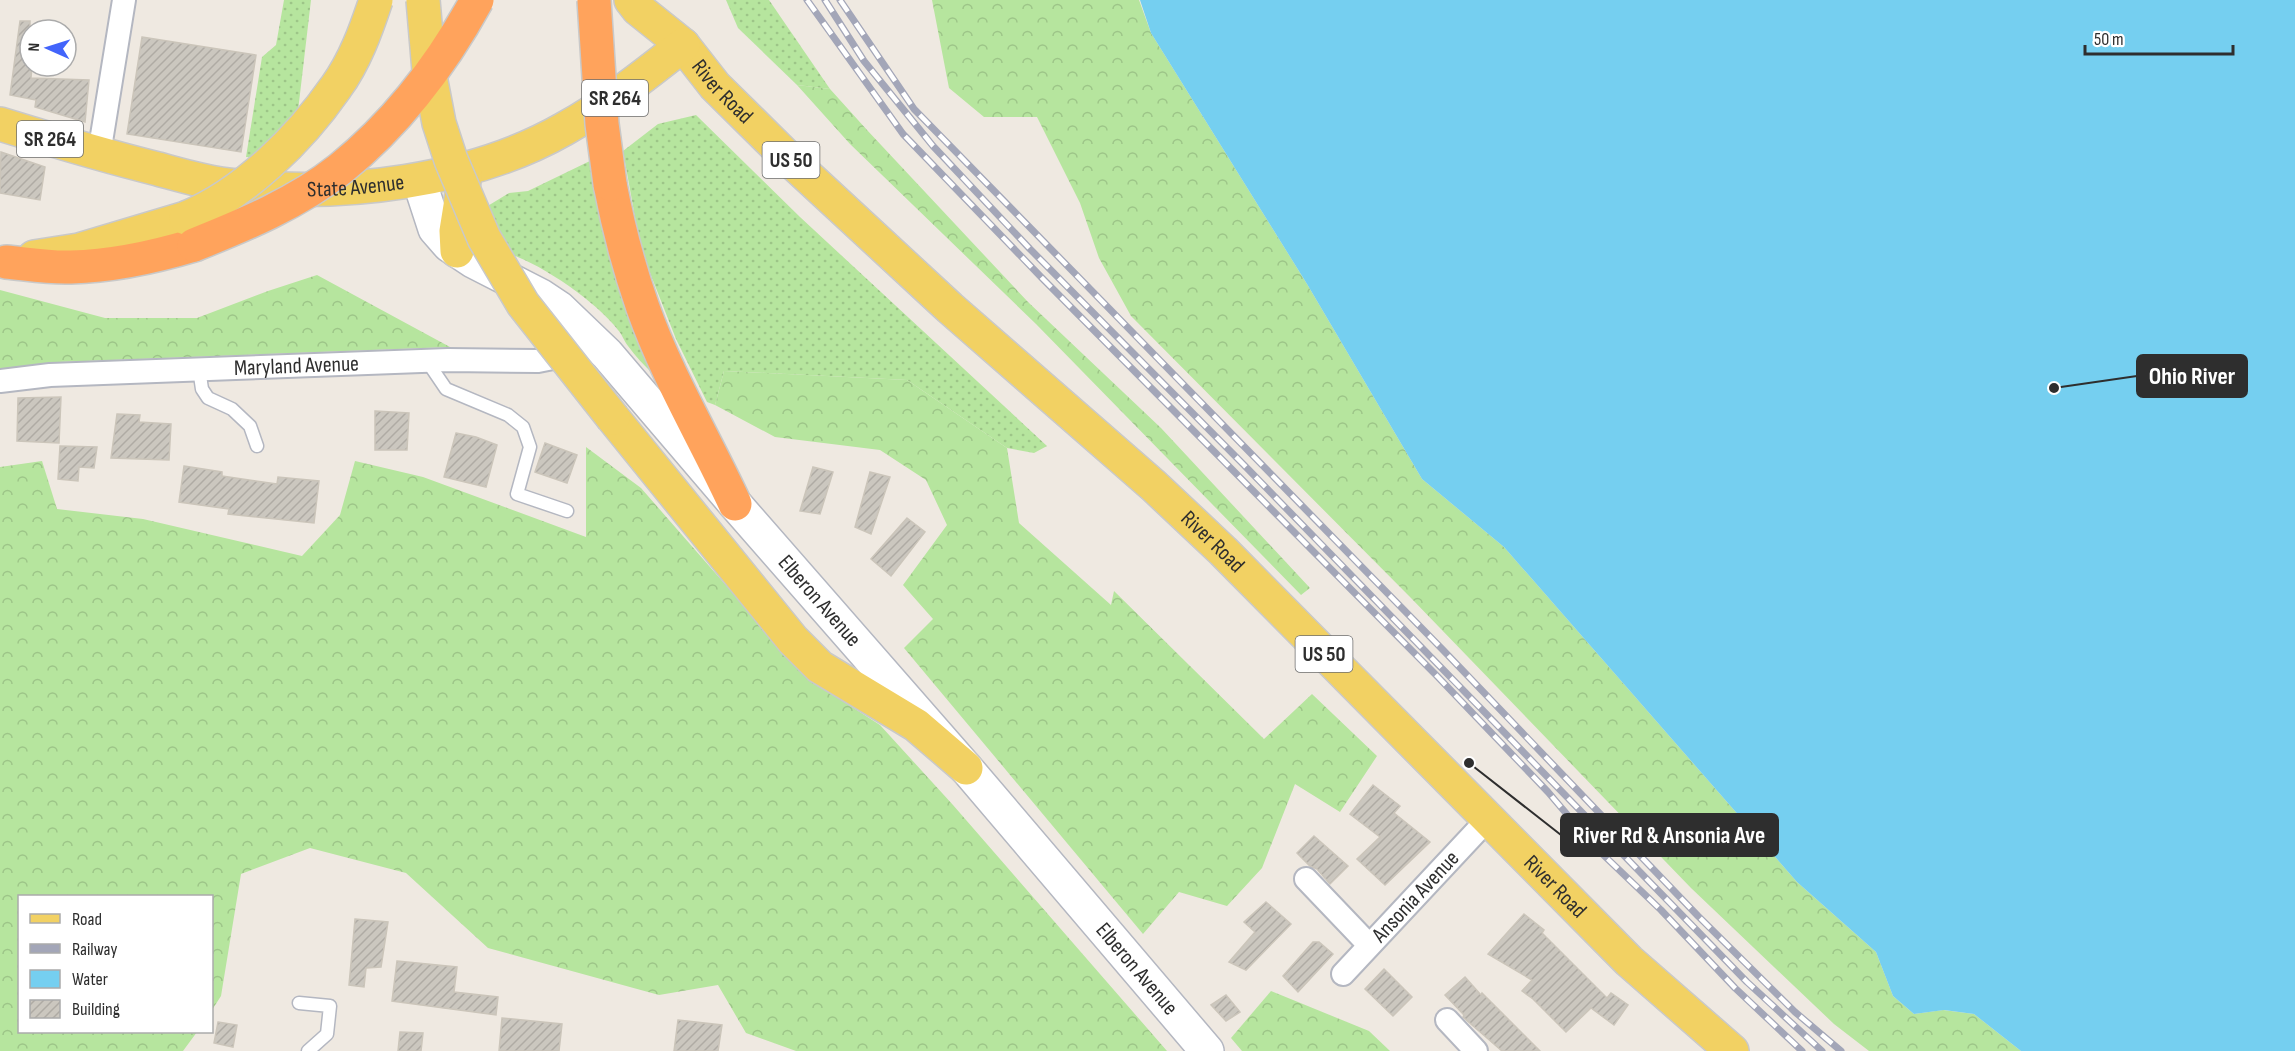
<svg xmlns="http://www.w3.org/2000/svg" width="2295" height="1051" viewBox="0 0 2295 1051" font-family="'Sofia Sans Condensed',sans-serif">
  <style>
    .grass { fill: url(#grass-dots) }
    .forest { fill: url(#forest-crowns) }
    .water { fill: #75cff0 }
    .building { fill: url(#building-hatch); stroke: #cbc5ba; stroke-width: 1.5 }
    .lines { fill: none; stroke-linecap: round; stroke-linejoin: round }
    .lane-casing { stroke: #b4b7c1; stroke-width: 15 }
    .street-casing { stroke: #b4b7c1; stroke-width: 26 }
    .secondary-casing { stroke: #b4b7c1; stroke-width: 36 }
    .primary-casing { stroke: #c9c9c9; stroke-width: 36 }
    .highway-casing { stroke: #c9c9c9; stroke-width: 36 }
    .lane { stroke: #fff; stroke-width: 12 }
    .street { stroke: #fff; stroke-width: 22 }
    .secondary { stroke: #fff; stroke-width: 33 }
    .primary { stroke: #f2d163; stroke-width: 33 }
    .highway { stroke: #ffa35c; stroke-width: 33 }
    .rail-casing { stroke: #a3a6b8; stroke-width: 7 }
    .rail { stroke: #fff; stroke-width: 4.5; stroke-dasharray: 14; stroke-linecap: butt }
    .primary-bridge-casing { stroke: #c9c9c9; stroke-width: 36; stroke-linecap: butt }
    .highway-bridge-casing { stroke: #c9c9c9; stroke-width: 36; stroke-linecap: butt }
    .primary-bridge { stroke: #f2d163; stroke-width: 33 }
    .highway-bridge { stroke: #ffa35c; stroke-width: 33 }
    .labels { text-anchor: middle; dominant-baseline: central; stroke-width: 5; stroke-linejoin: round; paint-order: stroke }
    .shield { fill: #fff; stroke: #6d6d6d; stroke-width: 1.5 }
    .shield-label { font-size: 21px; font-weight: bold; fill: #2e2e2e }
    .street-label { font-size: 22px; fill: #2e2e2e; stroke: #fff }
    .leader { fill: none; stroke: #2e2e2e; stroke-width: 2 }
    .callout-dot { fill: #2e2e2e; stroke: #fff; stroke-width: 2 }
    .callout { fill: #2e2e2e; stroke: #2e2e2e; stroke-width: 2 }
    .callout-label { font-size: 24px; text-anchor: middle; font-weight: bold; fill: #fff }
  </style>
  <defs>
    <pattern id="grass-dots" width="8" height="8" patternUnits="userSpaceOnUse" patternTransform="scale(1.5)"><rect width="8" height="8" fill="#b6e59e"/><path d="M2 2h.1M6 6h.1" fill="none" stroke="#9dc588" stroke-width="1.8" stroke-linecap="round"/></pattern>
    <pattern id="forest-crowns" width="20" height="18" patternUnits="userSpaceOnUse" patternTransform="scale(1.5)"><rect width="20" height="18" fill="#b6e59e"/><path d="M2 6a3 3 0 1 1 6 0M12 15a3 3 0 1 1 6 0" fill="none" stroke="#9dc588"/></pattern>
    <pattern id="building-hatch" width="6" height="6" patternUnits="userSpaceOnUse" patternTransform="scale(1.5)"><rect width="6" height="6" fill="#cbc7bf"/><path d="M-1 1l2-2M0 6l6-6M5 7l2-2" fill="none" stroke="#afaba4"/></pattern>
  </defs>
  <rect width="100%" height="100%" fill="#efe9e1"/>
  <!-- grass -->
  <g class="grass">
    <polygon points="284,0 311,0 292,162 246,157 262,57 276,45"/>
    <polygon points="726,0 769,0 830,89 797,85 738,28"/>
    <polygon points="696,115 800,217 1047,446 1034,453 1007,448 907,380 724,371 715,405 707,402 676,339 641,250 623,151 658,124"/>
    <path d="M 594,159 L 653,374 C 644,365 635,356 628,346 C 624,341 622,334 618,330 C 597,302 540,263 507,253 L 486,207 L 509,193 L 528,191 Z"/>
  </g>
  <!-- forest -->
  <g class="forest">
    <polygon points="932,0 1139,0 1151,33 1307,284 1422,479 1504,547 1797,882 1876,952 1893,996 1914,1014 1943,1010 1974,1014 2021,1051 1869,1051 1834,1024 1691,888 1411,598 1131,316 1099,258 1080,203 1037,117 984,117 949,88"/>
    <polygon points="797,85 830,89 867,130 1028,302 1161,428 1310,588 1301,595 1036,324 850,144"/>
    <polygon points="317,275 450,347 59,362 0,370 0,290 105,318 197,318 268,291"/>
    <polygon points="724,371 907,380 1007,448 1019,523 1111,605 1114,591 1264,739 1312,694 1377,756 1340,812 1295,784 1262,868 1227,906 1179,892 1143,934 904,648 933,619 903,585 947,525 926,480 880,450 775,437 715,405"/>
    <polygon points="586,447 641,488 807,678 880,725 953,805 1167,1051 796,1051 746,1033 718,985 659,995 488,948 406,873 310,848 241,874 221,996 212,1010 212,896 20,896 20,1032 197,1032 183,1051 0,1051 0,467 42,461 57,509 143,519 302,556 340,515 355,461 423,477 586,537"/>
    <polygon points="1271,991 1369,1031 1390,1051 1242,1051 1231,1038"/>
  </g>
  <!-- water -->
  <polygon class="water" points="1140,0 2295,0 2295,1051 2021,1051 1974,1014 1944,1010 1914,1014 1893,996 1876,952 1797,882 1504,547 1422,479 1307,284 1151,33"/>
  <!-- building -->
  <g class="building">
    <polygon points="20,21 30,21 30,66 32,66 31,78 89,80 85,122 35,107 36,100 10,95"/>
    <polygon points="142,37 256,55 241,152 127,134"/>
    <polygon points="1,152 45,167 40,200 0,193"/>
    <polygon points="61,397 59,443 17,441 18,398"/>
    <polygon points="375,411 409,413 407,450 375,450"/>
    <polygon points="117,414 140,415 139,422 171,424 169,460 111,458"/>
    <polygon points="456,433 476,437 497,445 486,487 444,477"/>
    <polygon points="545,443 577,455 567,483 535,472"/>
    <polygon points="60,446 97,447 94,468 79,467 78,481 58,479"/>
    <polygon points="184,466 222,472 222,476 277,484 278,477 319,481 314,523 228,514 229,509 179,502"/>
    <polygon points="813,467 833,472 820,514 800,511"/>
    <polygon points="870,472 890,477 871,534 855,527"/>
    <polygon points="907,518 925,532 891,576 871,559"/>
    <polygon points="1373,785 1400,806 1394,813 1430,842 1385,885 1357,859 1380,837 1350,814"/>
    <polygon points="1314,836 1348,866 1330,884 1317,869 1310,866 1297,853"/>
    <polygon points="1266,902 1291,924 1246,970 1229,962 1255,932 1244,922"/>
    <polygon points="1524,914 1544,930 1542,933 1607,998 1611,993 1628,1005 1614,1025 1591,1008 1566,1032 1533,999 1522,991 1532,980 1488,954"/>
    <polygon points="355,919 388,922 381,967 366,968 364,987 349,985"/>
    <polygon points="1313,942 1319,942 1333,954 1298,992 1283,976"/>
    <polygon points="397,961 457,967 454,992 498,997 496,1015 392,1001"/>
    <polygon points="1384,969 1412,997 1393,1016 1365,989"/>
    <polygon points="1465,977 1481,995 1482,993 1540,1051 1502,1051 1463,1017 1464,1015 1445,995"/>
    <polygon points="1226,995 1240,1012 1226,1021 1211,1005"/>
    <polygon points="502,1018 562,1024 559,1051 499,1051"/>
    <polygon points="678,1020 722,1025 718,1051 674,1051"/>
    <polygon points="218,1022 237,1025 233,1047 214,1043"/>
    <polygon points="400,1032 423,1033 421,1051 398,1051"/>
  </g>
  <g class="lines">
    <defs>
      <g id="lane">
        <polyline points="427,361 446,389 508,415 523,427 530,447 517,494 567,511"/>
        <polyline points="199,369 202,389 208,398 232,409 250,426 257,446"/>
        <polyline points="299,1003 330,1006 327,1034 308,1051"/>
      </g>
      <g id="street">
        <polyline points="99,154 124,0"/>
        <path id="s1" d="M 0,381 L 50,375 L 448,360 L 538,361 L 553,358 L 572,348"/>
        <polyline points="1306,879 1369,945"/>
        <path id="s2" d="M 1343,974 L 1488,819"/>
        <polyline points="1447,1020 1476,1051"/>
      </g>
      <g id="secondary">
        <path id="s3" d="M 419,180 L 435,229 L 449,245 L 473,261 L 541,296 L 559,308 L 607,354 L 735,504 L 966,768 L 1207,1051"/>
      </g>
      <g id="primary">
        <path id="s4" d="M 631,0 L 638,9 L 683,45 L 715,86 L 790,160 L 950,308 L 1154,486 L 1223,551 L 1629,961 L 1732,1051"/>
        <path id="s5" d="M 0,124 C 52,140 105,156 158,169 C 184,176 211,184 238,186 C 343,197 471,182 564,129 C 607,105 645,75 683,45"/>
        <polyline points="457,251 456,231 465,175"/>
        <polyline points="34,257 79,250 186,218"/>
        <polyline points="613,418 793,640 820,667 916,725 966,768"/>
      </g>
      <g id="highway">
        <path d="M 610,184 C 618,226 629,268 643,308 C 667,376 705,439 735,504"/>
        <path d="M 6,262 C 27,264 50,268 71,267 C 113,266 154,257 194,245"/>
      </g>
    </defs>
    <!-- lane casing -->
    <use href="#lane" class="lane-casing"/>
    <!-- street casing -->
    <use href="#street" class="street-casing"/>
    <!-- secondary casing -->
    <use href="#secondary" class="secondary-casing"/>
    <!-- primary casing -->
    <use href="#primary" class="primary-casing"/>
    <!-- highway casing -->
    <use href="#highway" class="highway-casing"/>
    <!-- lane -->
    <use href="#lane" class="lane"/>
    <!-- street -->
    <use href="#street" class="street"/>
    <!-- secondary -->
    <use href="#secondary" class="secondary"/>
    <!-- primary -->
    <use href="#primary" class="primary"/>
    <!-- highway -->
    <use href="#highway" class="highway"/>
    <defs>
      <g id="rail">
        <polyline points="807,0 903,134 1042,278 1438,677 1548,792 1593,845 1661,910 1735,988 1802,1051"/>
        <polyline points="825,0 864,61 933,146 1030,249 1244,465 1747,982 1822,1051"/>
        <polyline points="840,0 914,109 1444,651 1698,916 1795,1012 1841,1051"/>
      </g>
    </defs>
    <!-- rail casing -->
    <use href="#rail" class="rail-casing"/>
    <!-- rail -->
    <use href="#rail" class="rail"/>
    <defs>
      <g id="primary-bridge">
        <polyline points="423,0 429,71 439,123 451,160 484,238 523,304 613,418"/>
        <path d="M 186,218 C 244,194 300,139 336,87 C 355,61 366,30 376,0"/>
      </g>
      <g id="highway-bridge">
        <polyline points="594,0 602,124 610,184"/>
        <path d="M 194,245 C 244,225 297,203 340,169 C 397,123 442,64 477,0"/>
      </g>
    </defs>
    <!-- primary-bridge casing -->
    <use href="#primary-bridge" class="primary-bridge-casing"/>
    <!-- highway-bridge casing -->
    <use href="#highway-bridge" class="highway-bridge-casing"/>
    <!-- primary-bridge -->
    <use href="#primary-bridge" class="primary-bridge"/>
    <!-- highway-bridge -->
    <use href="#highway-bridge" class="highway-bridge"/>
  </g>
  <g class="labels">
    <!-- shield labels -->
    <g class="shield">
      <rect x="582" y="80" width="66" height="36" rx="4.5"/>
      <rect x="17" y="121" width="66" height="36" rx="4.5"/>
      <rect x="762.5" y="142" width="57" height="36" rx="4.5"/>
      <rect x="1295.5" y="636" width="57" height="36" rx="4.5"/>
    </g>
    <g class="shield-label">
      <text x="615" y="98">SR 264</text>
      <text x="50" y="139">SR 264</text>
      <text x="791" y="160">US 50</text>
      <text x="1324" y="654">US 50</text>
    </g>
    <!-- street labels -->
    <g class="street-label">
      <text stroke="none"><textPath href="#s4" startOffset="130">River Road</textPath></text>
      <text stroke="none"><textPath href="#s5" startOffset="364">State Avenue</textPath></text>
      <text stroke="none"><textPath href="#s1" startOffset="297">Maryland Avenue</textPath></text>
      <text stroke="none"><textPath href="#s4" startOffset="796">River Road</textPath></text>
      <text stroke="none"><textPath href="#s3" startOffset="592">Elberon Avenue</textPath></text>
      <text stroke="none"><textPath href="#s4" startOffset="1282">River Road</textPath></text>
      <text stroke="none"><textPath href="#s2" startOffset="106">Ansonia Avenue</textPath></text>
      <text stroke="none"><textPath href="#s3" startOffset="1078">Elberon Avenue</textPath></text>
    </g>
  </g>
  <!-- callouts -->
  <path class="leader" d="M2054 388L2137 376M1469 763L1561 835"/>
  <g class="callout-dot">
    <circle cx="2054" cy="388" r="6"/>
    <circle cx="1469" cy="763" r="6"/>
  </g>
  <g class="callout">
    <rect x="2137" y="355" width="110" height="42" rx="6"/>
    <rect x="1561" y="814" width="217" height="42" rx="6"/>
  </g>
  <g class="callout-label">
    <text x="2192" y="384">Ohio River</text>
    <text x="1669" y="843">River Rd &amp; Ansonia Ave</text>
  </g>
  <!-- legend -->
  <rect x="18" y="895" width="195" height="138" fill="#ffffff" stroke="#ababab" stroke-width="1.5"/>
  <rect x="30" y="914" width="30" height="9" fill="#f2d163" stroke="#ababab" stroke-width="1.5"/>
  <text x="72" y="925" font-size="18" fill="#2e2e2e">Road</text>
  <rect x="30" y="944" width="30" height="9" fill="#a3a6b8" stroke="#ababab" stroke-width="1.5"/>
  <text x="72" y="955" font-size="18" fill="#2e2e2e">Railway</text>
  <rect x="30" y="970" width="30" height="18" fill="#75cff0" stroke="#ababab" stroke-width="1.5"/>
  <text x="72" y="985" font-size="18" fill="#2e2e2e">Water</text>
  <rect x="30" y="1000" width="30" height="18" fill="url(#building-hatch)" stroke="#ababab" stroke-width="1.5"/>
  <text x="72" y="1015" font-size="18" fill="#2e2e2e">Building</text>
  <!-- north arrow -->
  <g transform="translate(48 48) rotate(273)"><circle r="28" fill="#ffffff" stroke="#ababab" stroke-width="1.5"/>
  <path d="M0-4.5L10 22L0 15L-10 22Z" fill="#4264fb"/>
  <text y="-9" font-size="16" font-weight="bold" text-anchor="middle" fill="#2e2e2e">N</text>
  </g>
  <!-- scale -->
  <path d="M2085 45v9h148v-9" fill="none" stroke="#2e2e2e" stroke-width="3"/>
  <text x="2094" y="45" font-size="18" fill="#2e2e2e" stroke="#ffffff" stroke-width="4.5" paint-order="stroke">50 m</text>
</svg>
